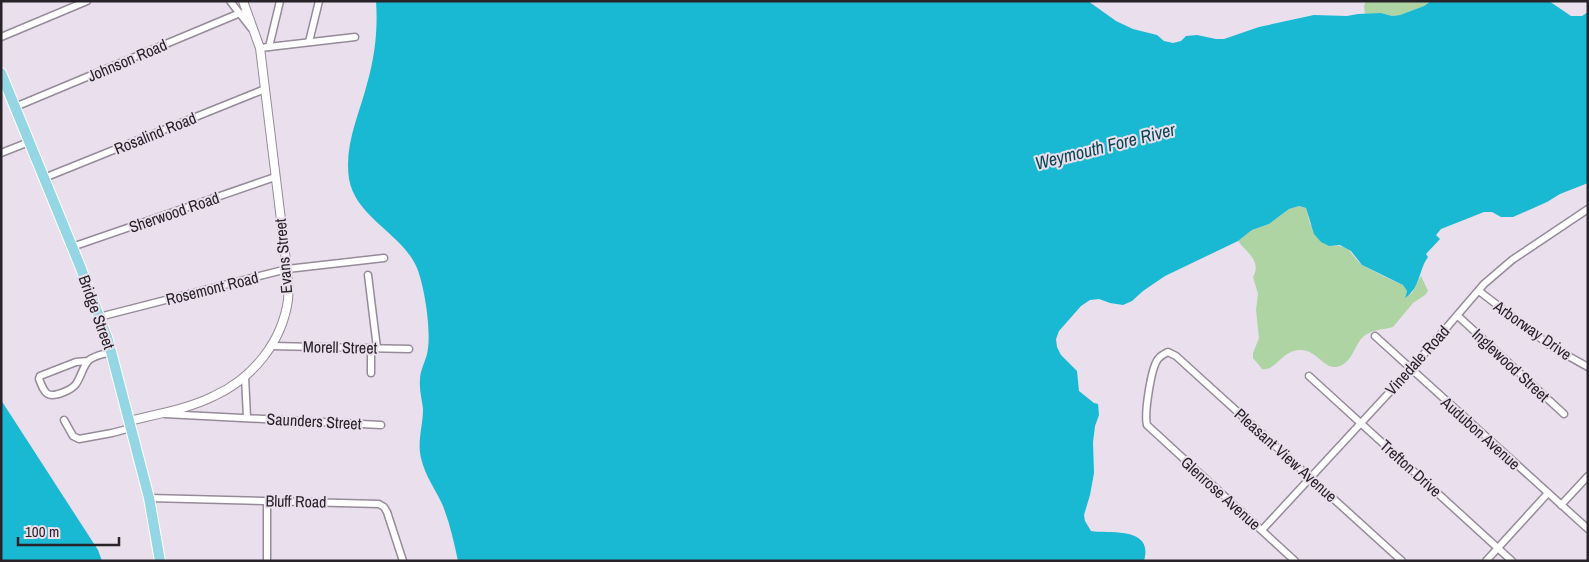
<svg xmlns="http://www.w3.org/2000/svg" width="1589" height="562" viewBox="0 0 1589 562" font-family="'Archivo Narrow',sans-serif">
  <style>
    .green { fill: #afd4a4 }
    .water { fill: #19b9d4 }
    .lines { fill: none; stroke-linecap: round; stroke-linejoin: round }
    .minor-casing { stroke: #968b99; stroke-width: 9 }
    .tertiary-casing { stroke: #968b99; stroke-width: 10 }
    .primary-casing { stroke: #fff; stroke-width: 12 }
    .minor { stroke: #fff; stroke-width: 6 }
    .tertiary { stroke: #fff; stroke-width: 8 }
    .primary { stroke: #95d6e5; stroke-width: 10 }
    .labels { text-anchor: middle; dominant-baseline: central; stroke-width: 4; stroke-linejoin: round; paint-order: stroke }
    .street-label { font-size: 16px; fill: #272328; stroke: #eadfed }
    .water-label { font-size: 18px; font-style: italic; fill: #094854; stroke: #eadfed }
  </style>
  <rect width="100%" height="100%" fill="#eadfed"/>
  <!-- green -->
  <g class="green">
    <polygon points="1366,1 1431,1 1424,6 1400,15 1392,16 1381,13 1365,15 1364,6"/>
    <path d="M 1299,206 L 1306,208 L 1310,224 L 1329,246 C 1355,244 1348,256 1364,266 C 1376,273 1390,279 1403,285 L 1407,291 L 1405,297 L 1412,293 L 1421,276 L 1428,291 L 1425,295 L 1413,303 L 1393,327 C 1383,330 1373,329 1364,336 C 1353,346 1353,364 1336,367 C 1321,369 1315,343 1291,352 C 1280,356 1274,371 1262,369 L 1253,358 L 1253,353 L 1259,338 L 1256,310 L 1258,294 L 1253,277 C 1262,261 1247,253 1238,241 L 1252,230 L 1269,224 L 1289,209 Z"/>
  </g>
  <!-- water -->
  <g class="water">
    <path d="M 376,1 L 1088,1 L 1116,21 L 1133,29 L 1157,35 L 1164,41 L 1173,43 L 1181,41 L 1186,36 L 1197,35 L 1216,39 L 1224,39 L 1259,27 L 1314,15 L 1347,16 L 1358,14 L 1381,13 L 1392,16 L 1400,15 L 1424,6 L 1431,1 L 1549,1 L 1571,16 L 1582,16 L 1588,12 L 1588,183 L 1560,194 L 1547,202 L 1513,217 L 1501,217 L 1492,212 L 1484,212 L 1441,229 L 1436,235 L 1440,239 L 1426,254 L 1428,257 C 1418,271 1421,287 1405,298 L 1407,291 L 1403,285 L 1362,265 L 1351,251 L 1340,245 L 1329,246 L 1321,242 L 1314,234 L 1306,208 L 1299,206 L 1289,209 L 1269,224 L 1252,230 L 1238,241 L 1165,276 L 1143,291 L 1132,301 L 1123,305 L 1110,303 L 1099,299 L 1090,300 L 1081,306 L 1059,331 L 1056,339 L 1057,347 L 1061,355 L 1077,371 L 1079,391 L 1094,403 L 1098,404 L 1099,415 L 1095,426 L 1093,442 L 1094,473 L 1090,495 L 1084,515 L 1085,521 L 1091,531 C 1110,534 1154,526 1144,561 L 458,561 C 454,542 450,524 443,506 C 436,490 425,476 421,458 C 417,441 423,426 423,409 C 422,399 419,390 420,379 C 420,371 425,362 427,354 C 432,334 425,288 417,268 C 402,233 356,218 349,179 C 344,145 359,115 367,84 C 375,56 378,29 376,1 Z"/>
    <polygon points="1,400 98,550 102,561 1,561"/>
  </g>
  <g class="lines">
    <defs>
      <g id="minor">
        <polyline points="230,1 251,28"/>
        <polyline points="1,37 87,1"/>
        <polyline points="309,42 319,1"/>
        <polyline points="269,47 280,1"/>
        <polyline points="260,48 355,37"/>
        <polyline points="15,107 240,13"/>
        <polyline points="1,153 29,142"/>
        <polyline points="44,178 265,89"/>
        <polyline points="72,247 275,177"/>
        <polyline points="368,275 377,348"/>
        <polyline points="1479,291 1552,347 1588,367"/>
        <polyline points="1458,316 1564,414"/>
        <polyline points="99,317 287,269 384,258"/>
        <polyline points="1375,336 1588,529"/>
        <polyline points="271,346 409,349"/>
        <polyline points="371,348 371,373"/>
        <path d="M 88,361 L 76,362 L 40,376 L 39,379 C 45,394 47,399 64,392 C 69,390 73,388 76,384 C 81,377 83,366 89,360 C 95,355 105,354 111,352"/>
        <polyline points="1309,376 1512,561"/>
        <polyline points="245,377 247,417"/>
        <polyline points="165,414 381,425"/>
        <polyline points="64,420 73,436 79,439 112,433 131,428"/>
        <polyline points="149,498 379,504 384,507 387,512 403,561"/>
        <polyline points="267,501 267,561"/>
        <polyline points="1561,505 1588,476"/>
        <polyline points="1262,530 1411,369 1484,284 1512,260 1588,209"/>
        <path d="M 1295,561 L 1147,425 C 1144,414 1151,368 1158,359 C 1161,355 1164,354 1168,352 L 1176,356 L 1402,561"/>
        <polyline points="1486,561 1548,493"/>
      </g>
      <path id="tertiary" d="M 129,421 C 157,414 188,409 214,396 C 253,378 282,342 288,300 C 289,290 288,279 287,269 L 260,48 L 243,1"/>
      <polyline id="primary" points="1,73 80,266 108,340 149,498 160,561"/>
    </defs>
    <!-- minor casing -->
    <use href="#minor" class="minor-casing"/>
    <!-- tertiary casing -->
    <use href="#tertiary" class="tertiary-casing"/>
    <!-- primary casing -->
    <use href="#primary" class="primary-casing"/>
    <!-- minor -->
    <use href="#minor" class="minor"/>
    <!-- tertiary -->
    <use href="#tertiary" class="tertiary"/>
    <!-- primary -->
    <use href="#primary" class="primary"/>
  </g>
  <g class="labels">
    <!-- street labels -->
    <g class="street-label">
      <text transform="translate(127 60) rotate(-23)">Johnson Road</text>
      <text transform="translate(155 133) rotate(-22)">Rosalind Road</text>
      <text transform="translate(174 212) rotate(-19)">Sherwood Road</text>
      <text transform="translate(283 256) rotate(-95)">Evans Street</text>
      <text transform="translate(212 288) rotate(-14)">Rosemont Road</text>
      <text transform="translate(97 312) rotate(70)">Bridge Street</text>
      <text transform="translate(1533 330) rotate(35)">Arborway Drive</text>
      <text transform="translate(340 347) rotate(1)">Morell Street</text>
      <text transform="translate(1417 360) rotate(-48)">Vinedale Road</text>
      <text transform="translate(1511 365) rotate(43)">Inglewood Street</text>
      <text transform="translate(314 421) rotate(3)">Saunders Street</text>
      <text transform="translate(1481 433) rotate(42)">Audubon Avenue</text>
      <text transform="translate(1286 455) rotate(42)">Pleasant View Avenue</text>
      <text transform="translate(1411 468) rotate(42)">Trefton Drive</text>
      <text transform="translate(1221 493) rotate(42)">Glenrose Avenue</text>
      <text transform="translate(296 501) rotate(1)">Bluff Road</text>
    </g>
    <!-- water labels -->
    <g class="water-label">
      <text transform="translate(1105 146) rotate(-14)">Weymouth Fore River</text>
    </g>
  </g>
  <!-- border -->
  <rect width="1589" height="562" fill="none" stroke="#272328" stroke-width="5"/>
  <!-- scale -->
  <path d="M18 537v8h101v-8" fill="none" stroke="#272328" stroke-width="2.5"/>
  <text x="25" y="537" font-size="15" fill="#272328" stroke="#eadfed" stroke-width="4" paint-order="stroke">100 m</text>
</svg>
